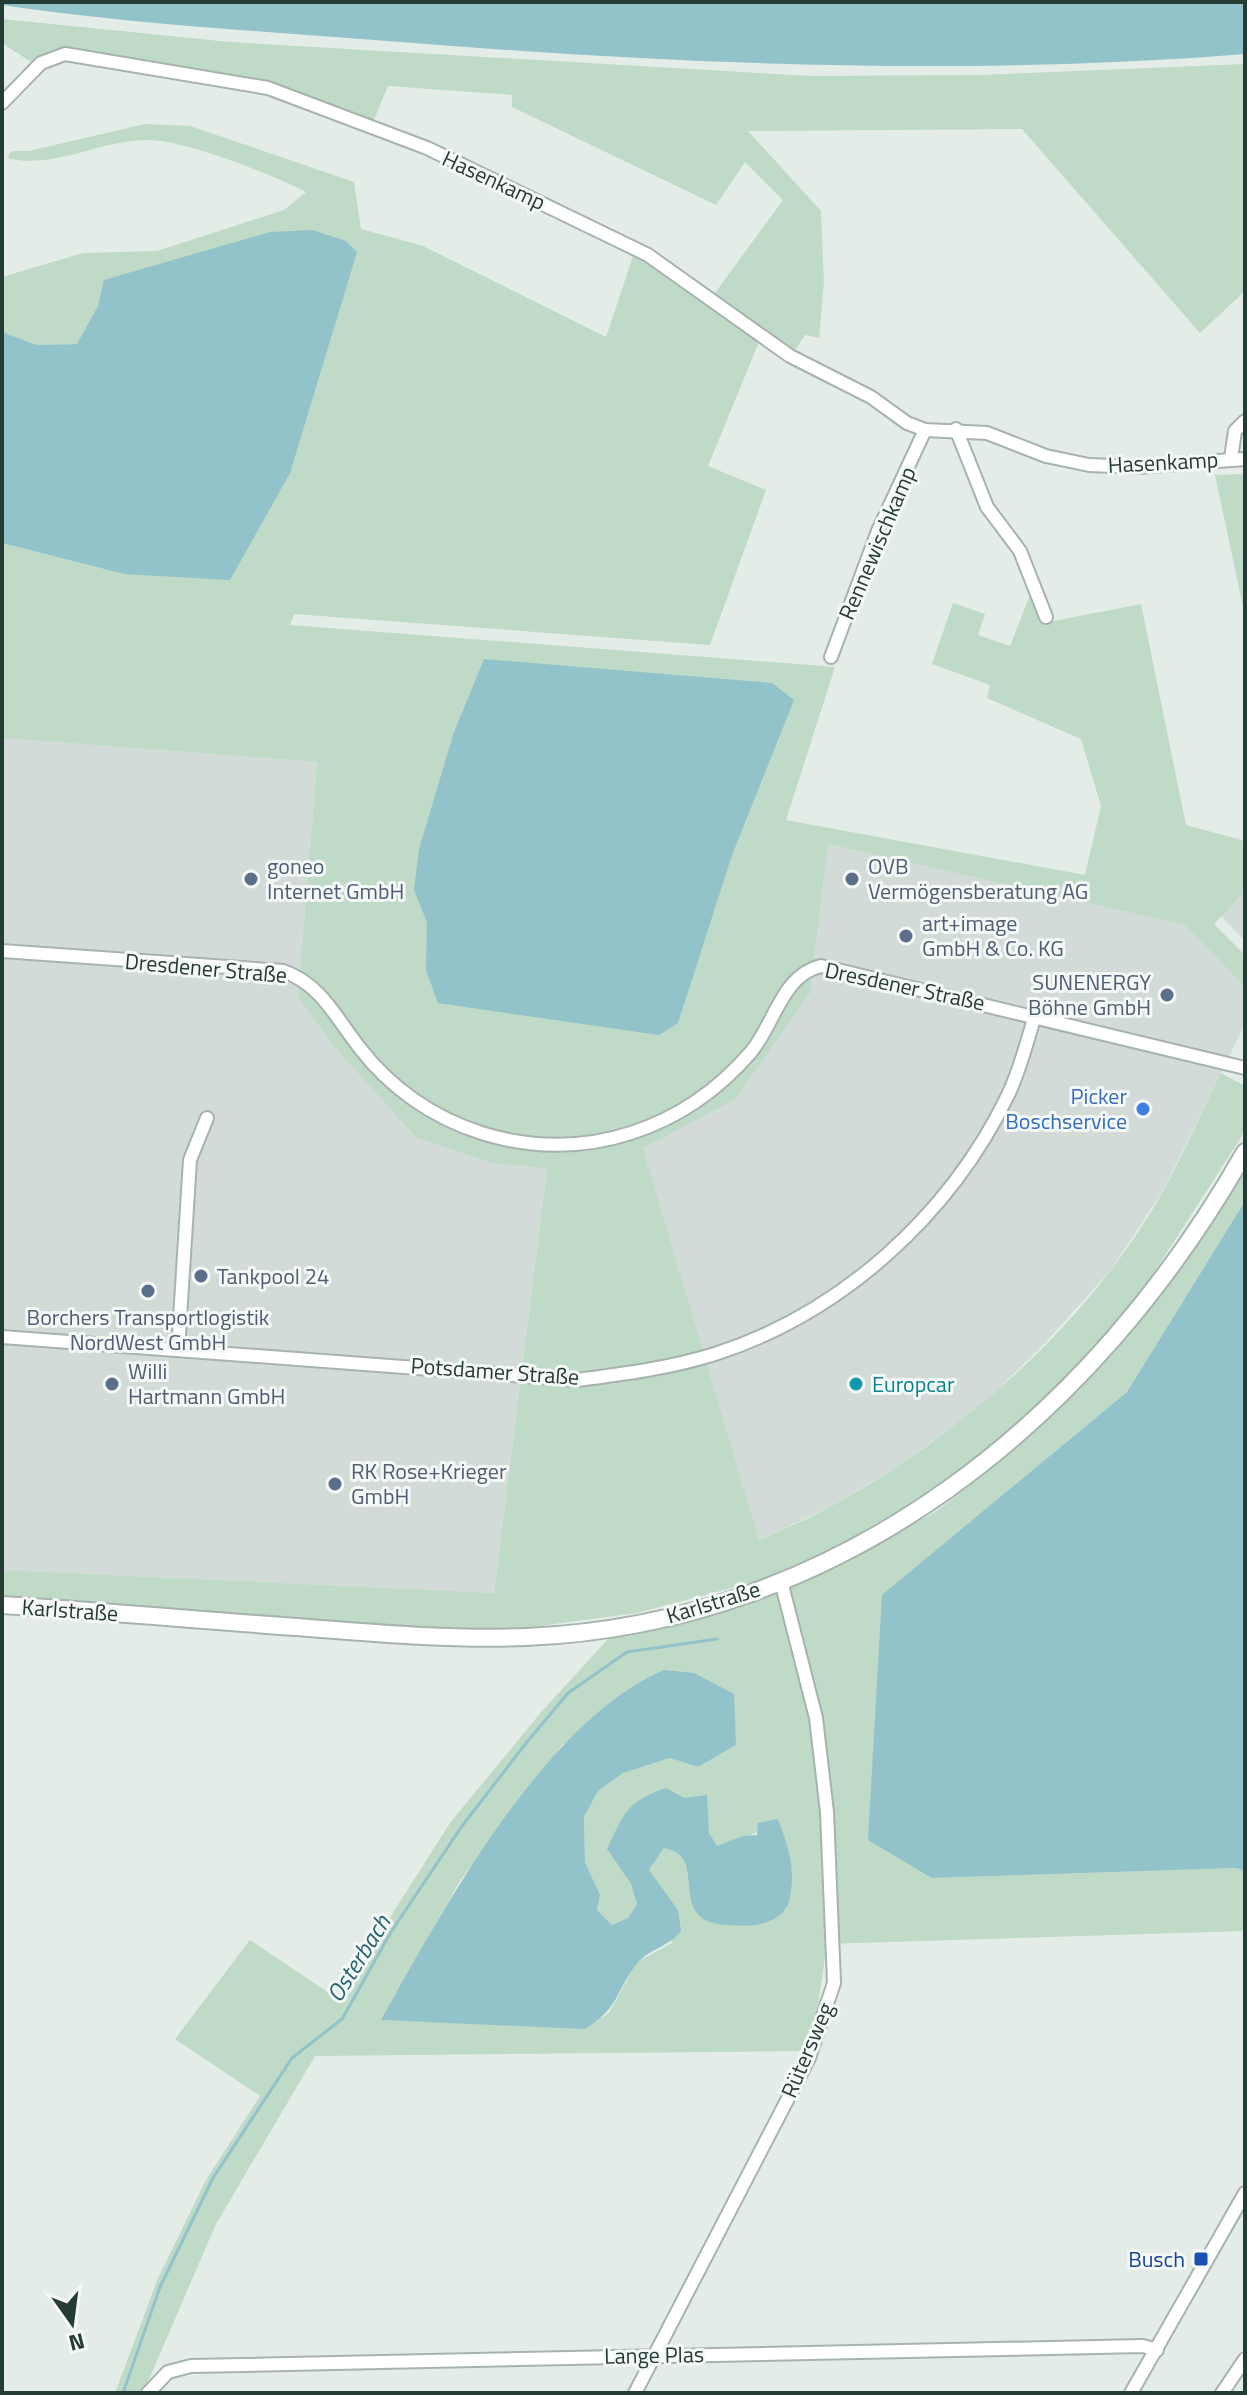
<svg xmlns="http://www.w3.org/2000/svg" width="1247" height="2395" viewBox="0 0 1247 2395" font-family="'Titillium Web',sans-serif">
  <style>
    .built { fill: #d2dbd7 }
    .green { fill: #bfdac6; fill-rule: evenodd }
    .water { fill: #92c2ca }
    .lines { fill: none; stroke-linecap: round; stroke-linejoin: round }
    .stream { stroke: #92c2ca; stroke-width: 3 }
    .minor-casing { stroke: #a7b3af; stroke-width: 16 }
    .tertiary-casing { stroke: #a7b3af; stroke-width: 20 }
    .minor { stroke: #fff; stroke-width: 12 }
    .tertiary { stroke: #fff; stroke-width: 16 }
    .service-dot { fill: #5c6f8a; stroke: #f4f8f6; stroke-width: 3 }
    .shop-dot { fill: #3f7fe0; stroke: #f4f8f6; stroke-width: 3 }
    .culture-dot { fill: #0f9aa8; stroke: #f4f8f6; stroke-width: 3 }
    .transit-dot { fill: #1a4fb4; stroke: #f4f8f6; stroke-width: 3 }
    .labels { text-anchor: middle; dominant-baseline: central; stroke-width: 6; stroke-linejoin: round; paint-order: stroke }
    .street-label { font-size: 22px; fill: #253b35; stroke: #f4f8f6 }
    .service-label { font-size: 22px; fill: #4e5e75; stroke: #f4f8f6; text-anchor: start }
    .shop-label { font-size: 22px; fill: #366cbe; stroke: #f4f8f6; text-anchor: end }
    .culture-label { font-size: 22px; fill: #0d838f; stroke: #f4f8f6; text-anchor: start }
    .transit-label { font-size: 22px; fill: #164399; stroke: #f4f8f6; text-anchor: end }
    .water-label { font-size: 24px; font-style: italic; fill: #266470; stroke: #f4f8f6 }
  </style>
  <rect width="100%" height="100%" fill="#e4ece8"/>
  <!-- built -->
  <g class="built">
    <polygon points="2,738 317,762 298,996 492,1163 547,1167 494,1593 2,1570"/>
    <polygon points="828,844 1185,925 1245,987 1245,1024 1164,1189 1110,1271 1044,1344 978,1409 902,1463 835,1505 759,1540 643,1148 735,1100 810,993"/>
    <polygon points="1245,891 1245,941 1219,914"/>
  </g>
  <!-- green -->
  <g class="green">
    <polygon points="2,19 230,42 811,76 979,75 1245,64 1245,291 1200,333 1022,129 748,131 821,211 824,282 819,338 805,335 794,352 715,293 783,200 745,162 716,205 512,107 512,95 388,86 373,122 282,87 147,62 56,50 31,62 2,43"/>
    <path d="M 145,124 L 190,126 L 354,182 L 361,229 L 423,246 L 606,337 L 633,256 L 659,268 L 759,342 L 708,466 L 766,490 L 710,645 L 294,614 L 290,625 L 835,667 L 786,820 L 1085,875 L 1101,806 L 1081,739 L 987,698 L 990,685 L 932,664 L 953,603 L 985,614 L 978,635 L 1010,646 L 1034,585 L 1049,622 L 1141,604 L 1186,825 L 1245,841 L 1245,891 L 1214,924 L 1245,955 L 1245,987 L 1185,925 L 828,844 L 810,993 L 735,1100 L 643,1148 L 759,1540 C 785,1528 812,1518 836,1504 C 967,1430 1091,1321 1165,1188 C 1185,1151 1202,1111 1221,1073 L 1245,1086 L 1245,1129 L 1240,1139 L 1144,1288 L 1047,1399 L 933,1491 L 829,1551 L 754,1582 L 637,1613 L 516,1629 L 415,1629 L 2,1596 L 2,1570 L 494,1593 L 547,1168 L 492,1163 L 416,1137 L 332,1044 L 298,996 L 317,762 L 2,738 L 2,543 L 124,574 L 99,306 L 77,344 L 37,345 L 2,332 L 2,277 L 83,253 L 157,251 L 284,210 L 306,192 C 273,175 183,139 147,140 C 100,140 53,170 7,158 L 12,151 L 29,151 Z"/>
    <polygon points="1245,474 1245,616 1215,475"/>
    <path d="M 1245,1168 L 1245,1201 L 1127,1392 L 882,1596 L 932,1878 L 1236,1868 L 1245,1871 L 1245,1931 L 827,1944 L 815,2025 L 803,2051 L 315,2056 L 216,2224 L 143,2393 L 115,2393 L 158,2278 L 206,2180 L 260,2096 L 175,2039 L 250,1940 L 338,1999 L 450,1823 L 542,1711 L 610,1637 L 688,1621 L 767,1597 L 849,1560 L 937,1511 L 1011,1453 L 1079,1390 L 1128,1335 L 1197,1242 ZM 563,1744 L 736,1745 L 698,1767 L 670,1758 L 623,1773 L 598,1791 L 584,1817 L 585,1862 L 600,1895 L 597,1910 L 612,1925 L 628,1918 L 637,1904 L 631,1884 L 607,1849 L 705,1811 L 709,1833 L 717,1847 C 740,1839 759,1834 778,1819 L 793,1873 L 691,1895 C 687,1873 689,1852 664,1848 L 649,1870 L 672,1943 L 637,1962 L 609,2013 L 585,2028 L 381,2020 L 460,1881 Z"/>
  </g>
  <!-- water -->
  <g class="water">
    <path d="M 2,2 L 1245,2 L 1245,54 C 960,77 673,64 388,41 C 259,31 130,24 2,5 Z"/>
    <polygon points="312,230 346,241 357,252 290,473 230,580 124,574 2,543 2,332 37,345 77,344 98,306 104,280 270,232"/>
    <polygon points="484,659 772,683 794,700 732,855 678,1023 659,1035 438,1003 426,970 427,922 414,890 419,849 454,732"/>
    <polygon points="1245,1201 1245,1871 1236,1868 932,1878 868,1840 882,1595 1127,1392"/>
    <path d="M 664,1670 L 694,1673 L 734,1694 L 736,1745 L 698,1767 L 670,1758 L 623,1773 L 598,1791 L 584,1817 L 585,1862 L 600,1895 L 597,1910 L 612,1925 L 628,1918 L 637,1904 L 631,1884 L 607,1849 C 625,1812 626,1802 666,1788 L 684,1798 L 707,1795 L 709,1833 L 717,1846 L 743,1836 L 757,1835 L 758,1823 L 778,1819 C 785,1838 793,1860 792,1879 C 791,1898 789,1912 772,1920 C 759,1927 743,1926 729,1925 C 662,1923 712,1856 664,1848 L 649,1870 L 678,1910 L 681,1931 C 669,1947 646,1950 636,1965 C 614,1994 620,2007 585,2029 L 381,2020 C 443,1910 544,1721 664,1670 Z"/>
  </g>
  <g class="lines">
    <!-- stream -->
    <polyline class="stream" points="123,2393 160,2287 213,2178 292,2058 342,2019 391,1932 462,1826 527,1742 568,1693 627,1652 717,1639"/>
    <defs>
      <g id="minor">
        <polyline points="2,103 41,63 65,54 268,88 427,148 648,255 790,356 871,397 907,423 925,430 987,433 1046,456 1089,465 1138,467 1245,459"/>
        <polyline points="956,429 987,507 1020,551 1046,617"/>
        <polyline points="1231,458 1235,431 1245,421"/>
        <polyline points="831,657 878,531 925,430"/>
        <path d="M 2,951 L 283,971 C 321,984 336,1018 359,1047 C 422,1130 533,1165 631,1133 C 678,1118 719,1089 751,1052 C 775,1023 782,975 821,966 L 1245,1068"/>
        <path d="M 2,1337 L 577,1380 C 624,1374 670,1368 715,1354 C 842,1313 950,1215 1008,1095 C 1020,1070 1027,1042 1035,1015"/>
        <polyline points="178,1350 190,1160 207,1118"/>
        <polyline points="148,2393 168,2372 191,2366 1143,2346 1157,2350"/>
        <polyline points="635,2393 809,2058 834,1983 827,1812 816,1718 781,1581"/>
        <polyline points="1131,2393 1245,2193"/>
        <polyline points="1222,2393 1245,2359"/>
      </g>
      <path id="tertiary" d="M 2,1605 C 100,1611 198,1620 296,1627 C 373,1633 449,1640 526,1637 C 843,1624 1094,1418 1245,1152"/>
    </defs>
    <!-- minor casing -->
    <use href="#minor" class="minor-casing"/>
    <!-- tertiary casing -->
    <use href="#tertiary" class="tertiary-casing"/>
    <!-- minor -->
    <use href="#minor" class="minor"/>
    <!-- tertiary -->
    <use href="#tertiary" class="tertiary"/>
  </g>
  <!-- markers -->
  <g class="service-dot">
    <circle cx="251" cy="879" r="8"/>
    <circle cx="852" cy="879" r="8"/>
    <circle cx="906" cy="936" r="8"/>
    <circle cx="1167" cy="995" r="8"/>
    <circle cx="201" cy="1276" r="8"/>
    <circle cx="148" cy="1291" r="8"/>
    <circle cx="112" cy="1384" r="8"/>
    <circle cx="335" cy="1484" r="8"/>
  </g>
  <circle class="shop-dot" cx="1143" cy="1109" r="8"/>
  <circle class="culture-dot" cx="856" cy="1384" r="8"/>
  <rect class="transit-dot" x="1193" y="2251" width="16" height="16" rx="4"/>
  <g class="labels">
    <!-- street labels -->
    <g class="street-label">
      <text transform="translate(494 180) rotate(25)">Hasenkamp</text>
      <text transform="translate(1163 462) rotate(-3)">Hasenkamp</text>
      <text transform="translate(877 543) rotate(-67)">Rennewischkamp</text>
      <text transform="translate(206 968) rotate(5)">Dresdener Straße</text>
      <text transform="translate(905 986) rotate(12)">Dresdener Straße</text>
      <text transform="translate(495 1371) rotate(4)">Potsdamer Straße</text>
      <text transform="translate(713 1602) rotate(-17)">Karlstraße</text>
      <text transform="translate(70 1610) rotate(4)">Karlstraße</text>
      <text transform="translate(807 2050) rotate(-67)">Rütersweg</text>
      <text transform="translate(654 2355) rotate(-1)">Lange Plas</text>
    </g>
    <!-- service labels -->
    <g class="service-label">
      <text x="267" y="866">goneo<tspan x="267" dy="25">Internet GmbH</tspan></text>
      <text x="868" y="866">OVB<tspan x="868" dy="25">Vermögensberatung AG</tspan></text>
      <text x="922" y="923">art+image<tspan x="922" dy="25">GmbH &amp; Co. KG</tspan></text>
      <text x="1151" y="982" text-anchor="end">SUNENERGY<tspan x="1151" dy="25">Böhne GmbH</tspan></text>
      <text x="217" y="1276">Tankpool 24</text>
      <text x="148" y="1317" text-anchor="middle">Borchers Transportlogistik<tspan x="148" dy="25">NordWest GmbH</tspan></text>
      <text x="128" y="1371">Willi<tspan x="128" dy="25">Hartmann GmbH</tspan></text>
      <text x="351" y="1471">RK Rose+Krieger<tspan x="351" dy="25">GmbH</tspan></text>
    </g>
    <!-- shop labels -->
    <g class="shop-label">
      <text x="1127" y="1096">Picker<tspan x="1127" dy="25">Boschservice</tspan></text>
    </g>
    <!-- culture labels -->
    <g class="culture-label">
      <text x="872" y="1384">Europcar</text>
    </g>
    <!-- transit labels -->
    <g class="transit-label">
      <text x="1185" y="2259">Busch</text>
    </g>
    <!-- water labels -->
    <g class="water-label">
      <text transform="translate(358 1958) rotate(-58)">Osterbach</text>
    </g>
  </g>
  <!-- border -->
  <rect width="1247" height="2395" fill="none" stroke="#253b35" stroke-width="8"/>
  <!-- north arrow -->
  <g transform="translate(72 2323) rotate(166)" stroke="#f4f8f6" stroke-width="6" paint-order="stroke">
  <path d="M0-6L14 30L0 20L-14 30Z" fill="#253b35"/>
  <text y="-12" font-size="22" font-weight="bold" text-anchor="middle" fill="#253b35">N</text>
  </g>
</svg>
